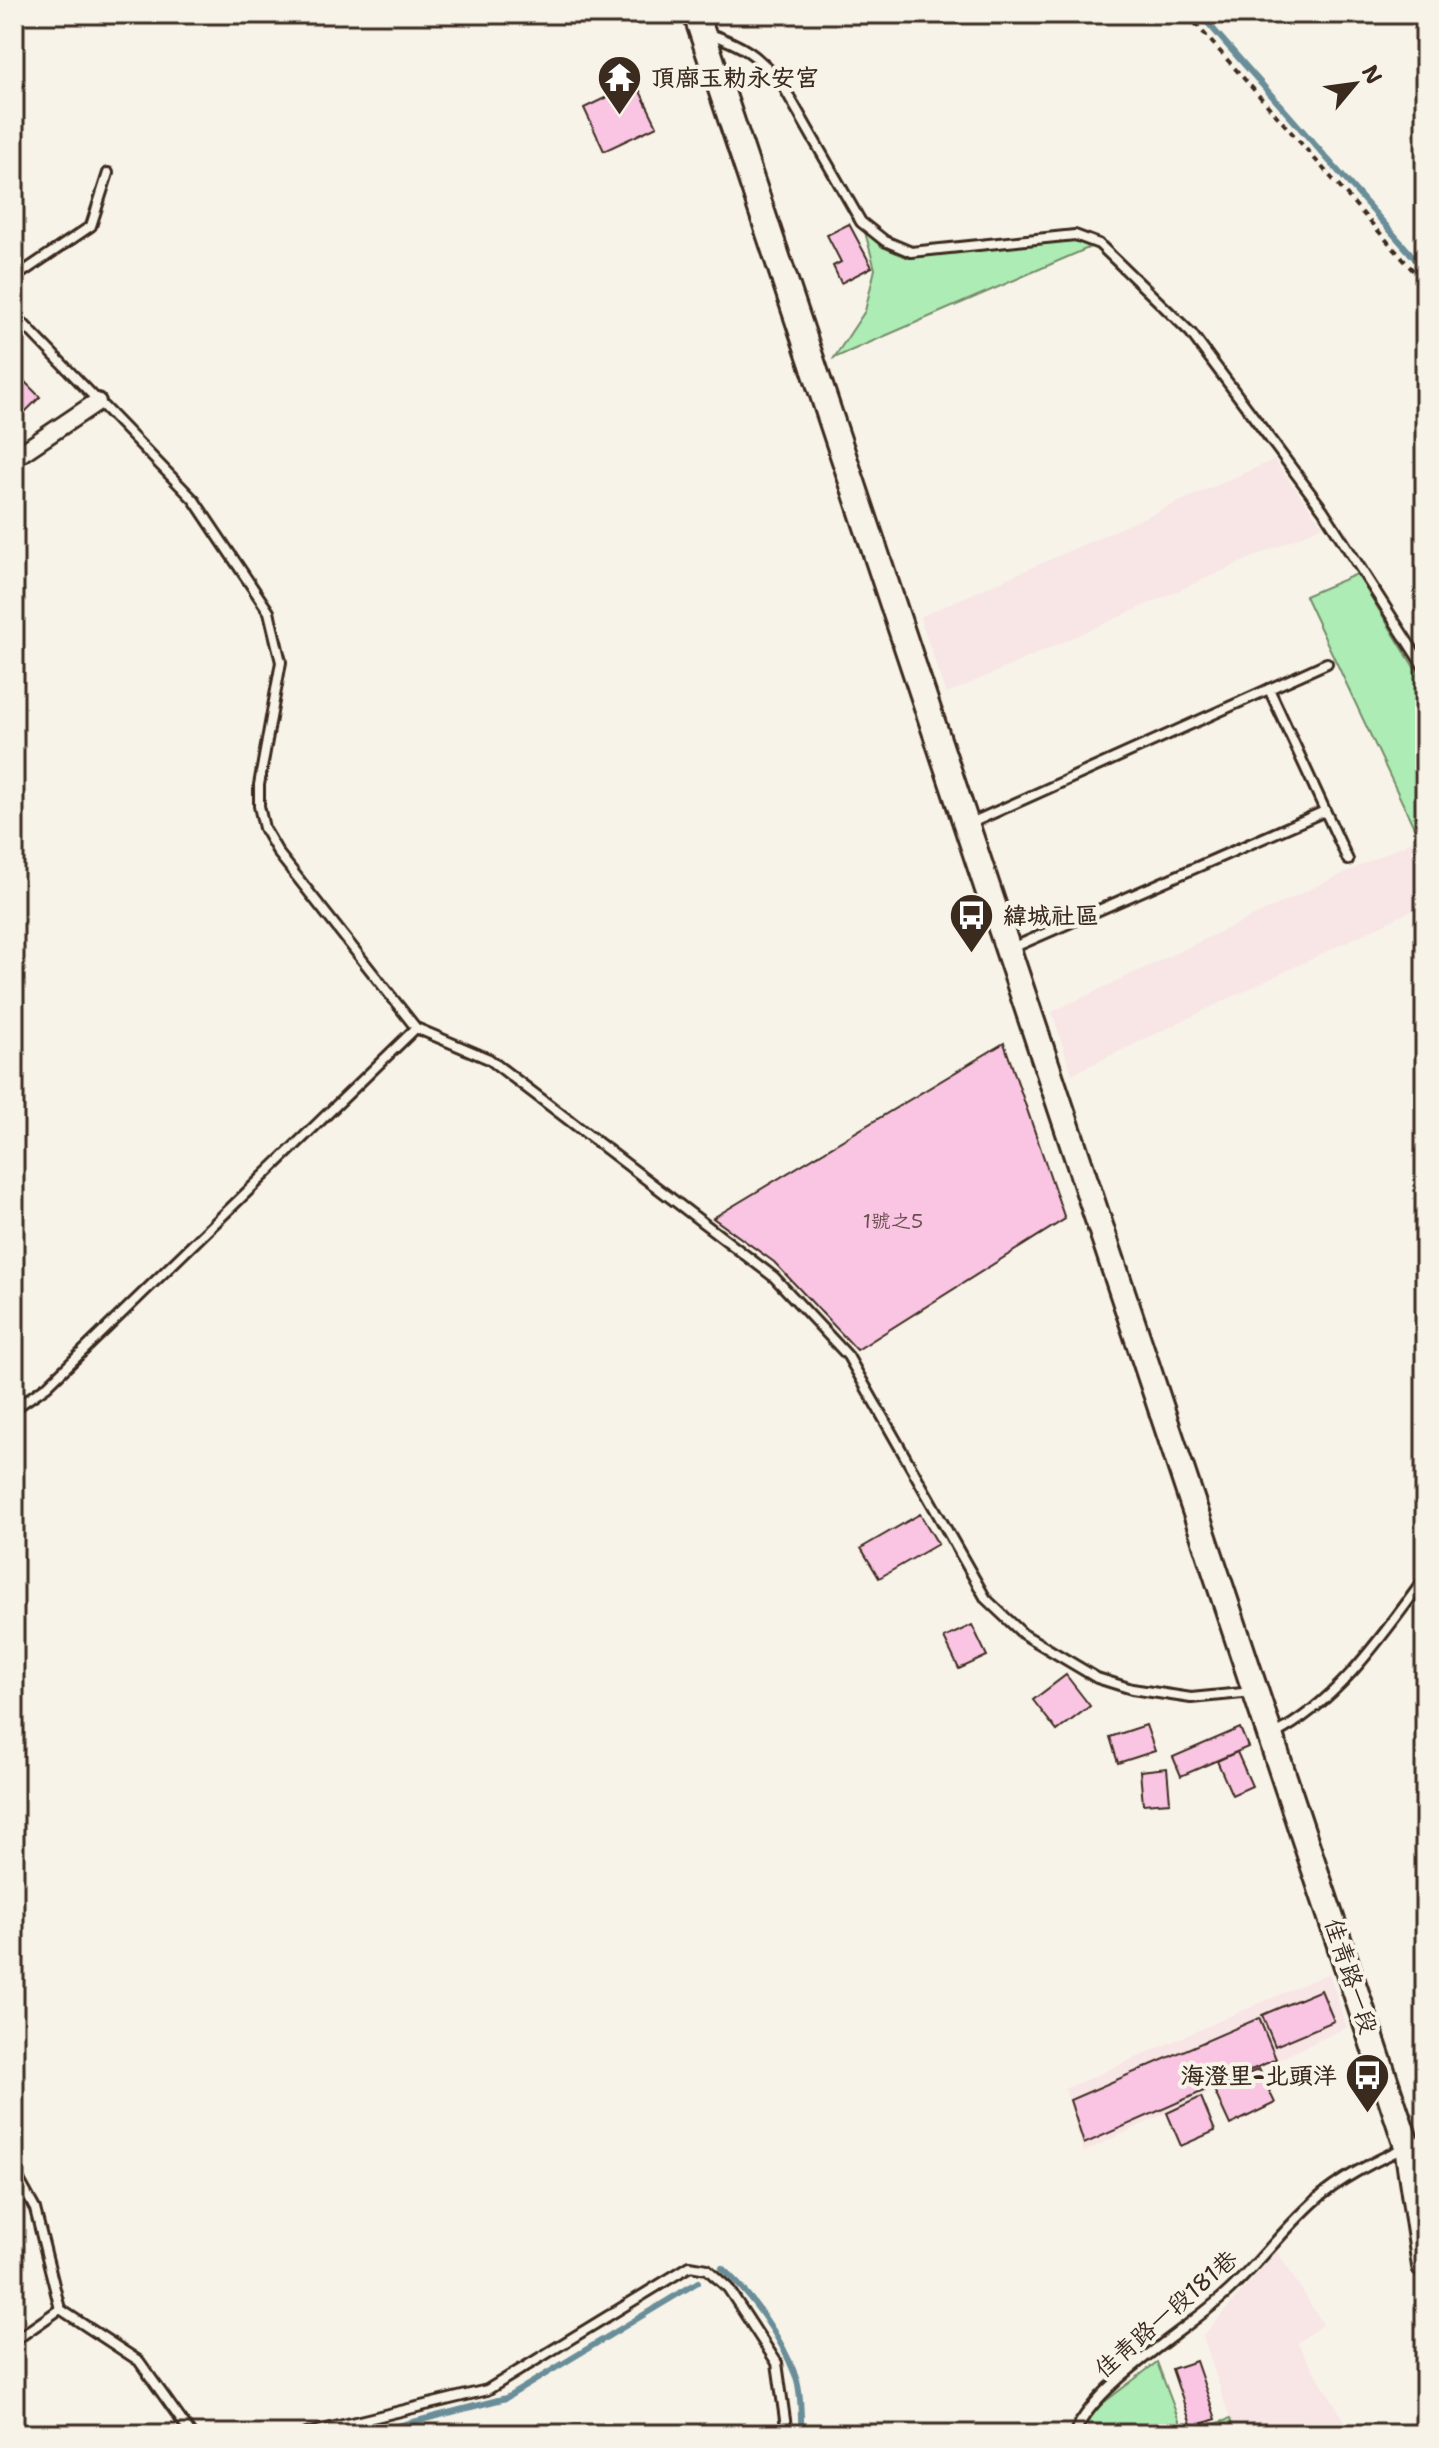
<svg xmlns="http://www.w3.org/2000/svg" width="1439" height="2448" viewBox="0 0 1439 2448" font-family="'Shantell Sans','LXGW WenKai TC',sans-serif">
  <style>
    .built { fill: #f8e5e6 }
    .green { fill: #adecb4; stroke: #748b69; stroke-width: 2 }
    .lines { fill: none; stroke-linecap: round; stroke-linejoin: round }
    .stream { stroke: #6a8e99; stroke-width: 6 }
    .building { fill: #f9c5e3; stroke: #3b2a1e; stroke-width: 2 }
    .lane-casing { stroke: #3b2a1e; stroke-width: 14 }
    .street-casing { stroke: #3b2a1e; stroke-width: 22 }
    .secondary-casing { stroke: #3b2a1e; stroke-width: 30 }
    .path { stroke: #3b2a1e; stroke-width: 4; stroke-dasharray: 6 6; stroke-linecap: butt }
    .lane { stroke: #f7f3e8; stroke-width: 8 }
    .street { stroke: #f7f3e8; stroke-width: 16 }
    .secondary { stroke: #f7f3e8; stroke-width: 24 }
    .labels { text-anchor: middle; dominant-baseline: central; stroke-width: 8; stroke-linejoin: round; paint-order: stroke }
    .number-label { font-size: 20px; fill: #6a514f }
    .poi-label { font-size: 24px; font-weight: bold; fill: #3b2a1e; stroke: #f7f3e8; text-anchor: start }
    .street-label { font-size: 24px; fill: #3b2a1e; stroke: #f7f3e8 }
  </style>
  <rect width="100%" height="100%" fill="#f7f3e8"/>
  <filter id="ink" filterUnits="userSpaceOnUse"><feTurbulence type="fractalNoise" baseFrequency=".0125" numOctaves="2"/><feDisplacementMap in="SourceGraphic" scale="16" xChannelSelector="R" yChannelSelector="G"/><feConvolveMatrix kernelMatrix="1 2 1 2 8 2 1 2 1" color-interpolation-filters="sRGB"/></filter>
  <g filter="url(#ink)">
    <!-- built -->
    <g class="built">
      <polygon points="1274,460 1323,526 946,694 920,617"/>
      <polygon points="1425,835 1425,904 1072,1074 1052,1012"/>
      <polygon points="1329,1973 1347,2027 1084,2152 1065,2089"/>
      <polygon points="1277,2251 1323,2324 1297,2343 1353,2434 1235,2434 1203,2336"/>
    </g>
    <!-- green -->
    <g class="green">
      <polygon points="865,232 882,247 909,258 1075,239 1093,246 834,358 865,311 875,269"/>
      <polygon points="1357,574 1425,685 1425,835 1419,838 1305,596"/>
      <polygon points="1157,2362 1184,2434 1230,2419 1235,2434 1080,2434 1090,2413"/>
    </g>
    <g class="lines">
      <!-- stream -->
      <g class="stream">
        <polyline points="1200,14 1425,270"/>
        <path d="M 722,2268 C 753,2296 781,2337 796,2377 C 802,2393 800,2417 802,2434"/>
        <polyline points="367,2434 506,2398 698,2282"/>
      </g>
    </g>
    <!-- building -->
    <g class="building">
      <polygon points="636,83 657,126 604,151 584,108"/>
      <polygon points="849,224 872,267 841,283 833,266 841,262 827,235"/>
      <polygon points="14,371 40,397 15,422 14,422"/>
      <polygon points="1004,1043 1065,1219 857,1350 774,1262 713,1218"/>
      <polygon points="920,1514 938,1544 879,1578 861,1548"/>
      <polygon points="972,1625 987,1656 959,1669 944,1638"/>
      <polygon points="1066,1675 1090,1706 1057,1731 1033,1700"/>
      <polygon points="1146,1725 1155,1751 1118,1763 1110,1737"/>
      <polygon points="1240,1728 1248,1747 1181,1776 1173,1757"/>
      <polygon points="1237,1752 1252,1786 1232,1795 1217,1761"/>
      <polygon points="1167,1768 1170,1802 1143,1804 1140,1771"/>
      <polygon points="1321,1990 1334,2021 1275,2046 1262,2015"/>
      <polygon points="1259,2018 1276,2059 1084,2144 1070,2100"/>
      <polygon points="1259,2069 1275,2103 1230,2125 1214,2090"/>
      <polygon points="1201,2097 1215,2131 1181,2146 1167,2113"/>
      <polygon points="1196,2361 1216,2419 1192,2427 1172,2369"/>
    </g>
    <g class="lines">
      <defs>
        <g id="lane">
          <path d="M 707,33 C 743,45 758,55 782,84 L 861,222 L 885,241 L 911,252 L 1075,235 L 1099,244 L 1191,333 L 1323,510 L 1425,669"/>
          <polyline points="14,278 91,226 108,173"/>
          <polyline points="14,314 194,500 269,612 281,662 259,785 259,806 264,828 279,854 416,1028 489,1059 774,1277 848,1356 986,1599 1023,1634 1097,1678 1132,1689 1191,1698 1253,1692"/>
          <polyline points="1269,689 1348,860"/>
          <polyline points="971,823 1327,663"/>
          <polyline points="1012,948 1325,811"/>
          <polyline points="14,1409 47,1386 416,1028"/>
          <path d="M 1273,1735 C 1337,1703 1383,1635 1425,1578"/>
          <polyline points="14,2171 35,2209 60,2309"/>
          <polyline points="14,2341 60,2309 139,2361 191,2434"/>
          <polyline points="306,2434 487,2390 690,2266 707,2269 728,2288 777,2363 787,2434"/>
          <path d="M 1074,2434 C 1099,2379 1185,2333 1230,2290 C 1263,2259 1288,2223 1323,2194 C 1352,2171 1392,2153 1425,2138"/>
        </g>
        <polyline id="street" points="14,458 97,402"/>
        <polyline id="secondary" points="696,14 1407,2146 1425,2266"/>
      </defs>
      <!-- lane casing -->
      <use href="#lane" class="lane-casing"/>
      <!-- street casing -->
      <use href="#street" class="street-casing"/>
      <!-- secondary casing -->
      <use href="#secondary" class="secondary-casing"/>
      <!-- path -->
      <polyline class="path" points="1187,14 1425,284"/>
      <!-- lane -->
      <use href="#lane" class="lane"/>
      <!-- street -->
      <use href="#street" class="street"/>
      <!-- secondary -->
      <use href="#secondary" class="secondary"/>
    </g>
  </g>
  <!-- icons -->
  <defs>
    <symbol id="temple-pin" viewBox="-11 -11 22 30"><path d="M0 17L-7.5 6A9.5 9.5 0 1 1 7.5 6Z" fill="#3b2a1e" stroke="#f7f3e8"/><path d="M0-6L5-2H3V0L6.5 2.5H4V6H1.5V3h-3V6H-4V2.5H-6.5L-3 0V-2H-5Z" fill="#fff"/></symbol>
    <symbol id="bus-pin" viewBox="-11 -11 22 30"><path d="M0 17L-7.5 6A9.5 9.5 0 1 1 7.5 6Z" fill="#3b2a1e" stroke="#f7f3e8"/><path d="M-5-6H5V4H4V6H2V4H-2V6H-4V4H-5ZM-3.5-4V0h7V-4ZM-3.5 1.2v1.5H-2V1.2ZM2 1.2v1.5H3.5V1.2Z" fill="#fff"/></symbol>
  </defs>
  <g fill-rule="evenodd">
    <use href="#temple-pin" x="594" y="52" width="51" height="69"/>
    <use href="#bus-pin" x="946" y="890" width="51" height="69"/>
    <use href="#bus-pin" x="1342" y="2050" width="51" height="69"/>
  </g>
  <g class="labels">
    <!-- number labels -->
    <g class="number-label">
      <text x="893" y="1221">1號之5</text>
    </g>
    <!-- poi labels -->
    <g class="poi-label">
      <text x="651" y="78">頂廍玉勅永安宮</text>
      <text x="1003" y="916">緯城社區</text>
      <text x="1337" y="2076" text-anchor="end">海澄里-北頭洋</text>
    </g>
    <!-- street labels -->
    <g class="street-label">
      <text transform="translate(1351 1976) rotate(72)">佳青路一段</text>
      <text transform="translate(1166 2314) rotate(-41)">佳青路一段181巷</text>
    </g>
  </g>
  <!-- margin -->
  <rect width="1439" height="2448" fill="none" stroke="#f7f3e8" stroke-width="48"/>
  <rect x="24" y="24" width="1391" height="2400" fill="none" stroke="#3b2a1e" stroke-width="3" filter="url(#ink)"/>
  <!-- north arrow -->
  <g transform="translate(1355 84) rotate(61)" stroke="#f7f3e8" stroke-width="6" paint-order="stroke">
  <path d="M0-6L14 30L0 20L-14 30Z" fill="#3b2a1e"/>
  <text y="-12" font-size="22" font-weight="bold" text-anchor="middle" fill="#3b2a1e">N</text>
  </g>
</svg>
